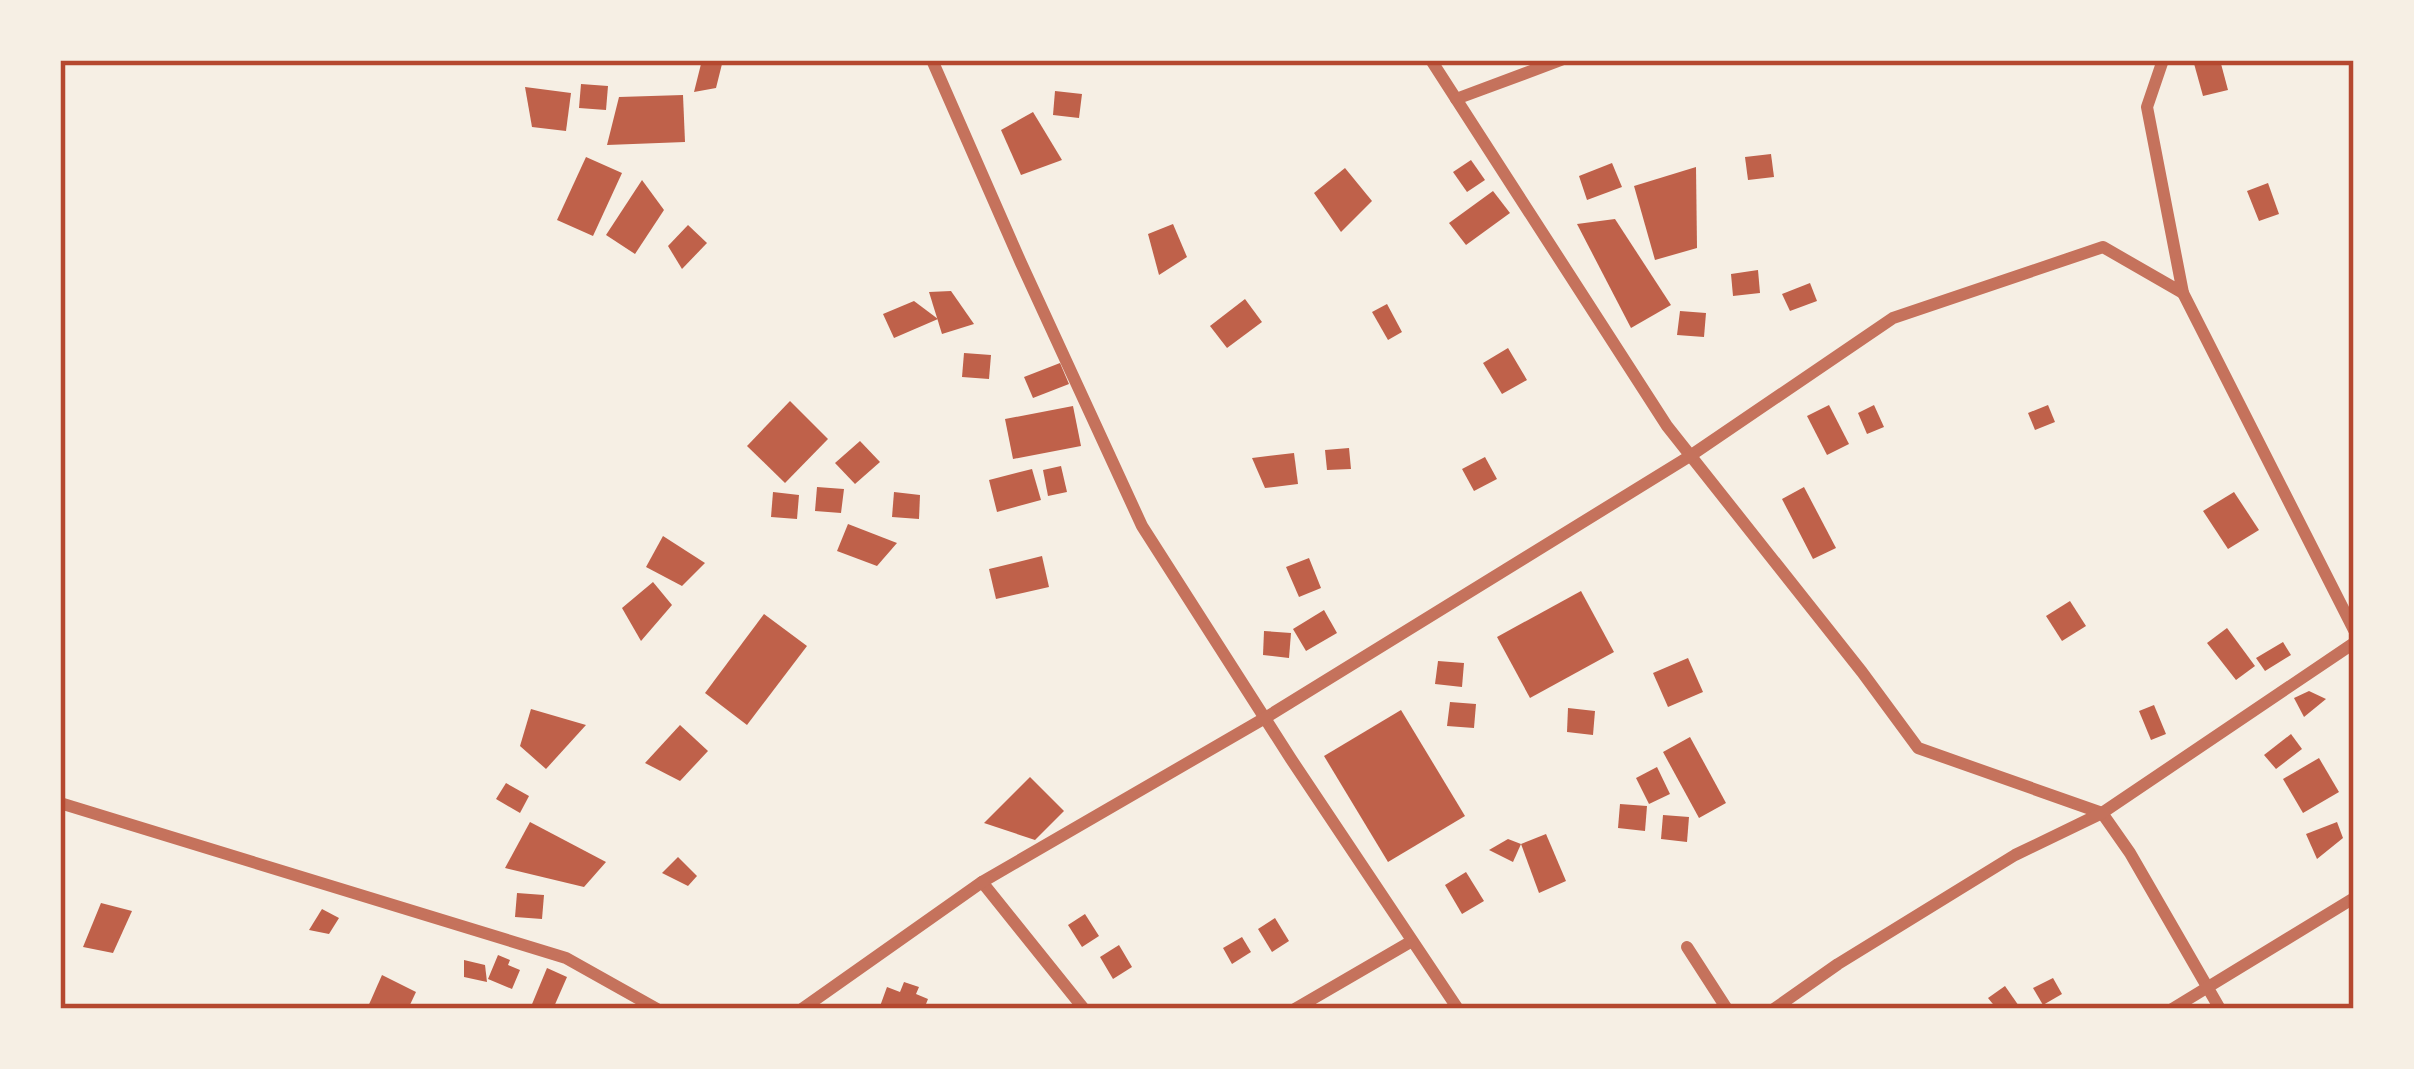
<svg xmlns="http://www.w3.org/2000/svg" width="2414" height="1069" viewBox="0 0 2414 1069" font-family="Montserrat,sans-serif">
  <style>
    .building { fill: #bf614a }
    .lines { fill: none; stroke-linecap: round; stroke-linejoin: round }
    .minor { stroke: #c5725c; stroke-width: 12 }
    .neatline { fill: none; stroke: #b5482f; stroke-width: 4.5 }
  </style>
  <rect width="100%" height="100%" fill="#f6efe4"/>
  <!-- building -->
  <g class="building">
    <polygon points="702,60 723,60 716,88 694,92"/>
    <polygon points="2193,60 2220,60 2228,90 2203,96"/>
    <polygon points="581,84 608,86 606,110 579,108"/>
    <polygon points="525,87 571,93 566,131 532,127"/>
    <polygon points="1055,91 1082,94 1079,118 1053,115"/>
    <polygon points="683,95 685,142 607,145 619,97"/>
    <polygon points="1033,112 1062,160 1021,175 1001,130"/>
    <polygon points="1771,154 1774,177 1748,180 1745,157"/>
    <polygon points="586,157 622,173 593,236 557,220"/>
    <polygon points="1471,160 1485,180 1467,192 1453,172"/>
    <polygon points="1612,163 1622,187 1587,200 1579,176"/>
    <polygon points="1696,167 1697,248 1655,260 1634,186"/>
    <polygon points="1345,168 1372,201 1341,232 1314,193"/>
    <polygon points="642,180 664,210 635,254 606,235"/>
    <polygon points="2268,183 2279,214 2259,221 2247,191"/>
    <polygon points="1493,191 1510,213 1466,245 1449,223"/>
    <polygon points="1615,219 1671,305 1631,328 1577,224"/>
    <polygon points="1173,224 1187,257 1159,275 1148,234"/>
    <polygon points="688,225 707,243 682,269 668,246"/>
    <polygon points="1758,270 1760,293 1733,296 1731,274"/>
    <polygon points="1810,283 1817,301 1790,311 1782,294"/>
    <polygon points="951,291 974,324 942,334 929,292"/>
    <polygon points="1245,299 1262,322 1227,348 1210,326"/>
    <polygon points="914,301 938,319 894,338 883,314"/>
    <polygon points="1387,304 1402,332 1388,340 1372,312"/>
    <polygon points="1680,311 1706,313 1704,337 1677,335"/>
    <polygon points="1508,348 1527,380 1502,394 1483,363"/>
    <polygon points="964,353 991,355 989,379 962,377"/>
    <polygon points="1060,363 1069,384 1033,398 1024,377"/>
    <polygon points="790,401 828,439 785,483 747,446"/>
    <polygon points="1829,405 1849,444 1827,455 1807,416"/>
    <polygon points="1874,405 1884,427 1867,434 1858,413"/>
    <polygon points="2048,405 2055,422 2035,430 2028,413"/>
    <polygon points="1073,406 1081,446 1013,459 1005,419"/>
    <polygon points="860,441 880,462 855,484 835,463"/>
    <polygon points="1349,448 1351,469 1327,470 1325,450"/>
    <polygon points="1294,453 1298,484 1265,488 1252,458"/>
    <polygon points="1485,457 1497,479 1474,491 1462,469"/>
    <polygon points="1061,466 1067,492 1048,496 1043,470"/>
    <polygon points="1032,469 1041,500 997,512 989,480"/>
    <polygon points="817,487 844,489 841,513 815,511"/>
    <polygon points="1804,487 1836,548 1813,559 1782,499"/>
    <polygon points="773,492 799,495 797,519 771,517"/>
    <polygon points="894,492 920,495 919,519 892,517"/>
    <polygon points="2234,492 2259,530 2228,549 2203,511"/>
    <polygon points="848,524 897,543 877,566 837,551"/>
    <polygon points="663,536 705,563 682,586 646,567"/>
    <polygon points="1042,556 1049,587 996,599 989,569"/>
    <polygon points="1309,558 1321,588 1299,597 1286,567"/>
    <polygon points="653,582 672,605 641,641 622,608"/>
    <polygon points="1581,591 1614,652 1530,698 1497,637"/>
    <polygon points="2070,601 2086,626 2062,641 2046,616"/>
    <polygon points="1324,610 1337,633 1306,651 1293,629"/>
    <polygon points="764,614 807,646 747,725 705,693"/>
    <polygon points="2227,628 2255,666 2236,680 2207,643"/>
    <polygon points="1264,631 1291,633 1289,658 1263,655"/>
    <polygon points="2283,642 2291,655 2265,671 2256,658"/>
    <polygon points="1688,658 1703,692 1668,707 1653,673"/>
    <polygon points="1438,661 1464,663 1462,687 1435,684"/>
    <polygon points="2309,691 2326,699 2304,717 2294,698"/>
    <polygon points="1450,702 1476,704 1474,728 1447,726"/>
    <polygon points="2154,705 2166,734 2151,740 2139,711"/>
    <polygon points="1568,708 1595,711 1593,735 1567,732"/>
    <polygon points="531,709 586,725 546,769 520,746"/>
    <polygon points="1401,710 1465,816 1388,862 1324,756"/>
    <polygon points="680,725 708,751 680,781 645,763"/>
    <polygon points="2291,734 2302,749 2276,769 2264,755"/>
    <polygon points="1690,737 1726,803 1699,818 1663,752"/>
    <polygon points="2319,758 2339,792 2303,813 2283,779"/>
    <polygon points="1657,767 1670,794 1649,804 1636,778"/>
    <polygon points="1030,777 1064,811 1035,840 984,823"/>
    <polygon points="506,783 529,796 520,813 496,799"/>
    <polygon points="1620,804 1647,806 1645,831 1618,828"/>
    <polygon points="1663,815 1689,817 1687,842 1661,839"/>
    <polygon points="530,822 606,862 584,887 505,868"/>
    <polygon points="2337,822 2343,838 2317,859 2306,834"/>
    <polygon points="1546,834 1566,881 1539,893 1521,844"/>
    <polygon points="1508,839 1521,844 1513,862 1489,850"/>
    <polygon points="678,857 697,876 688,886 662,873"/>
    <polygon points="1466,872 1484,901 1462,914 1445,885"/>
    <polygon points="517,893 544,895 542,919 515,917"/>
    <polygon points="101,903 132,911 113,953 83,947"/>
    <polygon points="322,909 339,918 329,934 309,930"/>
    <polygon points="1085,914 1099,936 1082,947 1068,925"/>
    <polygon points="1275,918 1289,941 1272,952 1258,929"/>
    <polygon points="1242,937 1251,952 1232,964 1223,948"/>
    <polygon points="1119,945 1132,967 1113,979 1100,957"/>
    <polygon points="498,955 510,960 508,965 520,970 512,989 488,979"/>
    <polygon points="464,960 485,965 487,982 464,977"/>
    <polygon points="547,968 567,977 553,1009 530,1009"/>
    <polygon points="382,975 416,992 408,1009 367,1009"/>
    <polygon points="2053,978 2062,994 2043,1005 2033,988"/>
    <polygon points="904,982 919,987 916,994 928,999 924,1009 879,1009 887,987 900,992"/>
    <polygon points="2005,986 2021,1009 1997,1009 1988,998"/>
  </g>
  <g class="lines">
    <!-- minor -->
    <g class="minor">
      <polyline points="932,60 1021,263 1142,526 1291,759 1458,1009"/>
      <polyline points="1431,60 1667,426 1862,672 1918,748 2102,813 2130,853 2220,1009"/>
      <polyline points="1456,99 1561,60"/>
      <polyline points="2183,293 2354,630"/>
      <polyline points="60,803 566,958 657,1009"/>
      <polyline points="982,882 1084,1009"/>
      <polyline points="1687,947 1727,1009"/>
      <polyline points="802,1009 982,882 1265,718 1690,456 1893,318 2103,247 2183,293 2147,107 2163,60"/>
      <polyline points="1295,1009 1412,941"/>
      <polyline points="1774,1009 1838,964 2015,855 2102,813 2354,643"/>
      <polyline points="2172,1009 2354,898"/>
    </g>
  </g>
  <!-- border -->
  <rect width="2414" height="1069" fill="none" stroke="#f6efe4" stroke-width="126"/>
  <rect x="63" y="63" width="2288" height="943" class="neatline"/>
</svg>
